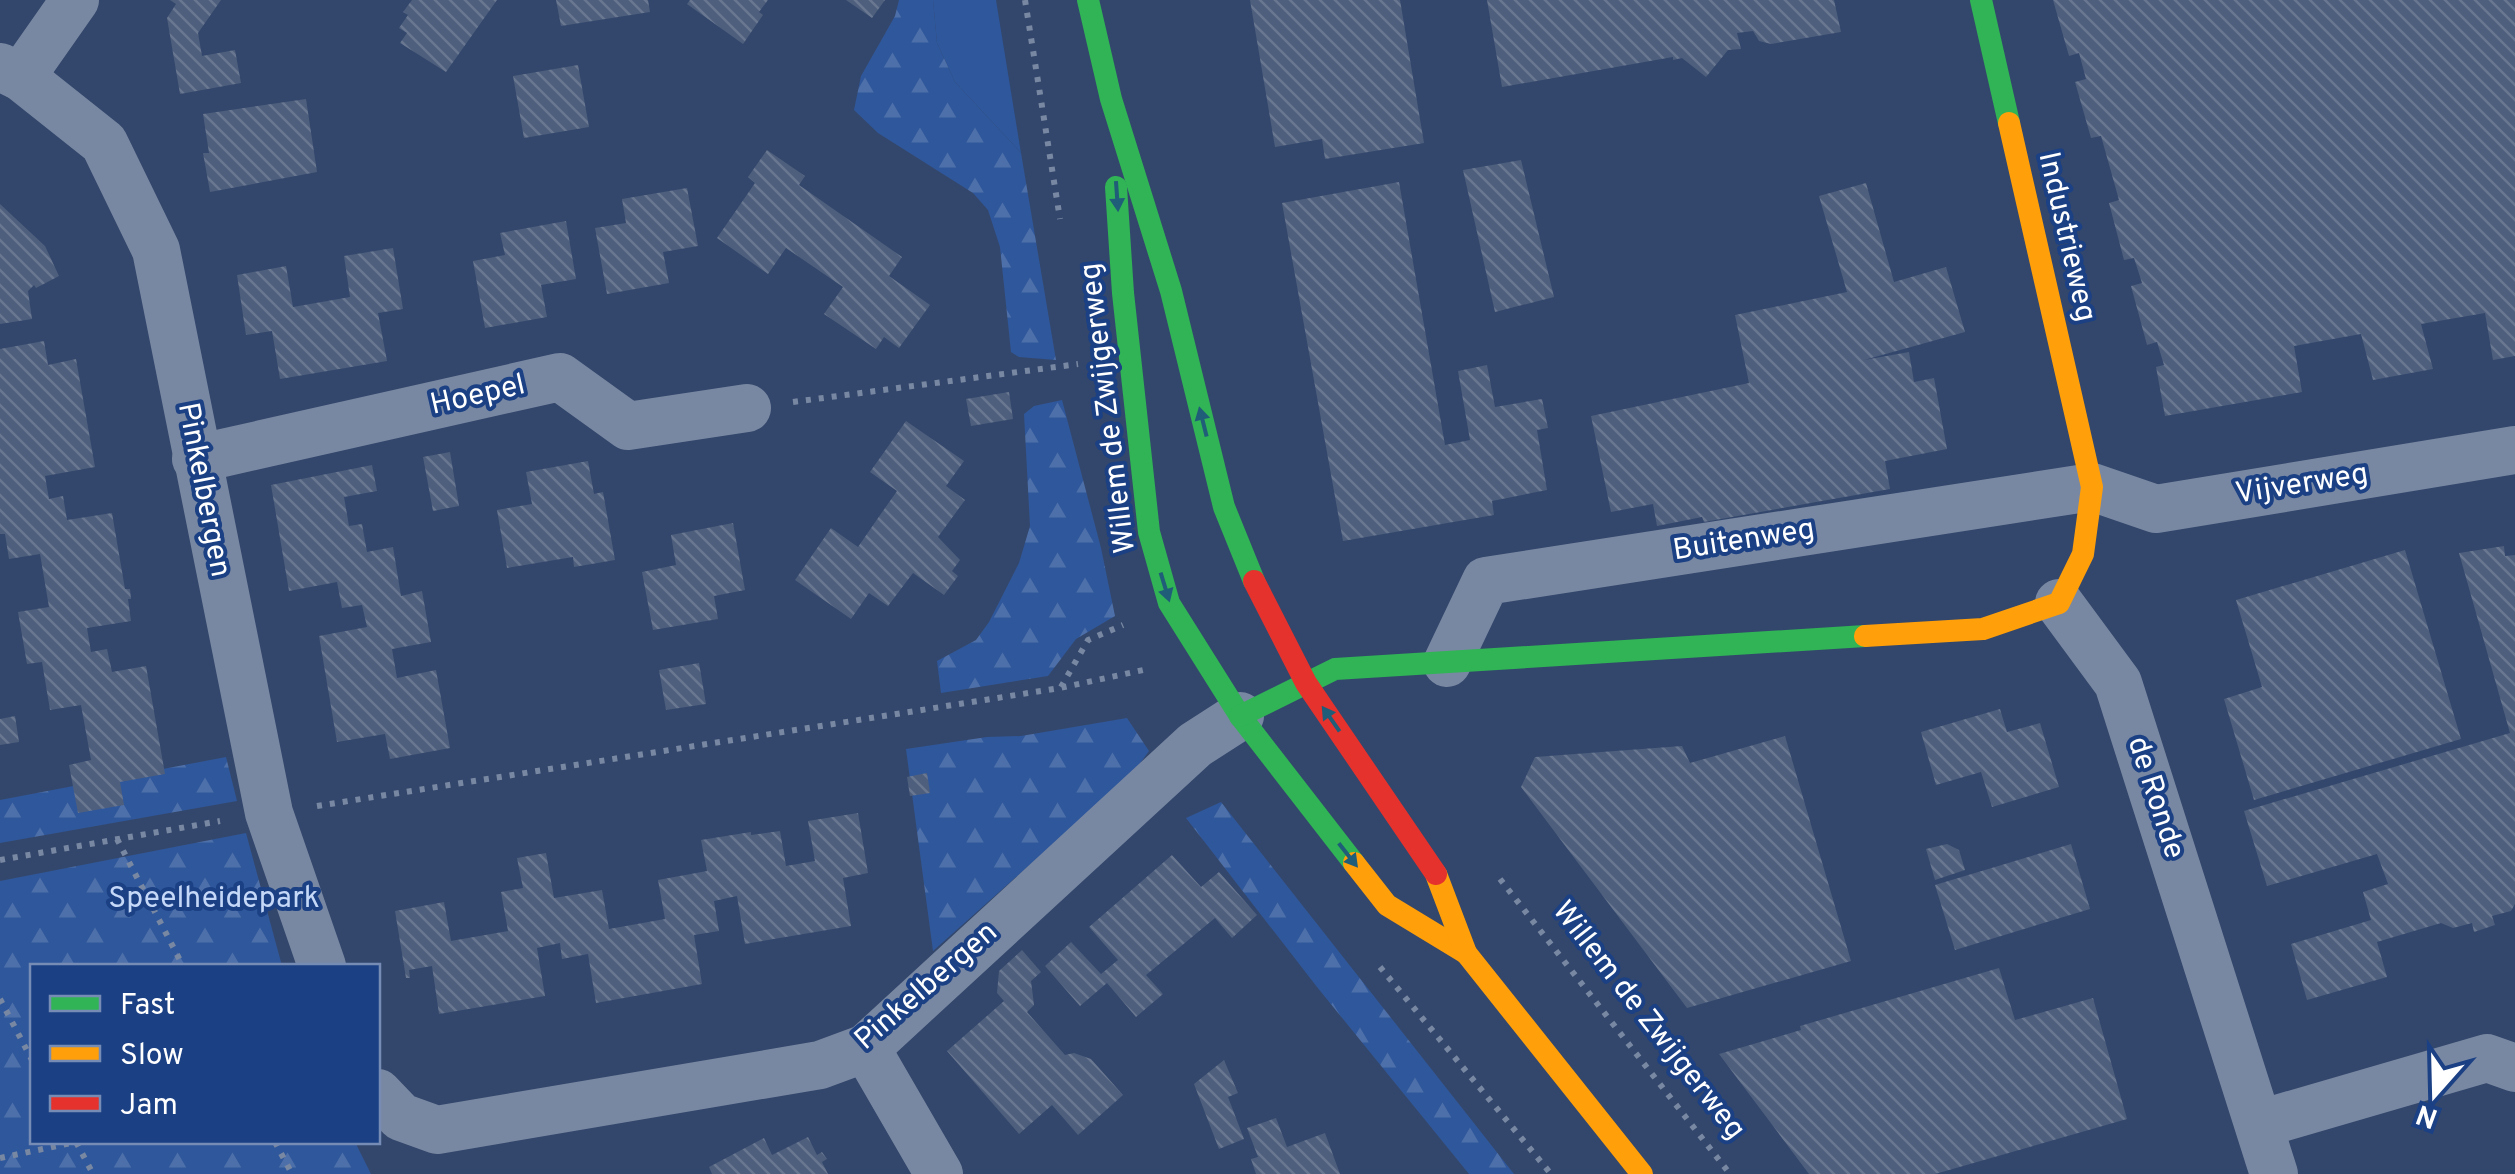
<svg xmlns="http://www.w3.org/2000/svg" width="2515" height="1174" viewBox="0 0 2515 1174" font-family="Overpass,sans-serif">
  <style>
    .green { fill: #2f579b }
    .forest { fill: url(#forest-firs) }
    .building { fill: url(#building-back-hatch) }
    .lines { fill: none; stroke-linecap: round; stroke-linejoin: round }
    .path { stroke: #7988a2; stroke-width: 6; stroke-dasharray: 5 8; stroke-linecap: butt }
    .street { stroke: #7988a2; stroke-width: 48 }
    .fast { stroke: #30b455; stroke-width: 22 }
    .slow { stroke: #ff9f0a; stroke-width: 22 }
    .jam { stroke: #e5322d; stroke-width: 22 }
    .oneway { fill: #205d78 }
    .labels { text-anchor: middle; dominant-baseline: central; stroke-width: 8; stroke-linejoin: round; paint-order: stroke }
    .street-label { font-size: 30px; fill: #fff; stroke: #1b4084 }
    .park-label { font-size: 30px; fill: #c5d8f8; stroke: #1b4084 }
  </style>
  <defs>
    <pattern id="forest-firs" width="22" height="20" patternUnits="userSpaceOnUse" patternTransform="scale(2.5)"><rect width="22" height="20" fill="#2f579b"/><path d="M5 1l3.5 6h-7zM16 11l3.5 6h-7z" fill="#4e70aa"/></pattern>
    <pattern id="building-back-hatch" width="6" height="6" patternUnits="userSpaceOnUse" patternTransform="scale(2.5)"><rect width="6" height="6" fill="#4e5f7d"/><path d="M-1 5l2 2M0 0l6 6M5-1l2 2" fill="none" stroke="#697790"/></pattern>
  </defs>
  <rect width="100%" height="100%" fill="#33476c"/>
  <!-- green -->
  <polygon class="green" points="933,0 996,0 1021,153 955,82 937,43"/>
  <!-- forest -->
  <g class="forest">
    <polygon points="899,0 933,0 937,43 955,82 1021,153 1056,360 1019,357 1011,352 1000,247 988,210 973,193 878,133 854,110 861,76 895,16"/>
    <polygon points="1062,400 1101,548 1115,616 1076,639 1048,676 941,693 937,661 976,640 989,622 1019,563 1030,526 1024,414 1034,406"/>
    <polygon points="1127,718 1149,751 1133,773 933,951 906,749 987,737 1021,736"/>
    <polygon points="226,757 237,801 0,843 0,800"/>
    <polygon points="1221,802 1514,1174 1469,1174 1317,987 1186,818"/>
    <polygon points="246,833 282,966 32,966 32,1142 355,1142 371,1174 0,1174 0,881"/>
  </g>
  <!-- building -->
  <g class="building">
    <polygon points="170,0 221,0 198,33 202,56 235,50 241,83 180,94 167,18 176,4"/>
    <polygon points="412,0 497,0 446,72 400,43 407,33 399,28 408,15 403,12"/>
    <polygon points="556,0 648,0 650,12 561,26"/>
    <polygon points="690,0 768,0 759,12 763,15 743,44 687,4"/>
    <polygon points="846,0 885,0 872,18"/>
    <polygon points="1250,0 1400,0 1424,143 1325,159 1322,139 1275,147"/>
    <polygon points="1487,0 1834,0 1841,32 1771,44 1759,41 1753,31 1737,33 1741,49 1728,50 1706,77 1682,58 1673,60 1673,57 1502,87"/>
    <polygon points="2053,0 2515,0 2515,356 2493,360 2485,313 2421,324 2433,369 2373,380 2361,334 2294,346 2302,392 2165,416 2156,367 2164,365 2157,342 2147,345 2131,286 2142,283 2134,258 2124,260 2109,203 2119,200 2101,136 2091,138 2075,82 2086,79 2079,53 2069,56"/>
    <polygon points="578,65 589,127 524,138 513,76"/>
    <polygon points="306,99 317,172 210,192 203,153 209,153 203,114"/>
    <polygon points="767,150 805,176 799,185 902,257 889,276 930,305 899,348 884,337 876,349 824,314 843,287 786,248 768,274 717,238 755,183 748,177"/>
    <polygon points="1521,160 1554,297 1495,312 1463,170"/>
    <polygon points="1399,182 1445,445 1470,440 1458,371 1487,365 1495,407 1542,399 1548,428 1537,430 1547,490 1492,501 1494,515 1343,541 1282,203"/>
    <polygon points="1866,183 1894,282 1946,267 1965,332 1864,360 1909,352 1914,382 1934,378 1947,449 1885,461 1890,489 1704,522 1702,517 1657,526 1653,504 1611,512 1591,416 1749,383 1735,315 1847,292 1819,196"/>
    <polygon points="687,188 698,246 663,252 669,283 607,294 595,228 626,223 622,199"/>
    <polygon points="0,204 45,246 59,276 36,288 34,285 28,291 32,319 0,324"/>
    <polygon points="566,221 576,279 541,285 547,317 485,328 473,261 505,255 500,233"/>
    <polygon points="393,248 403,309 378,313 387,361 280,379 272,331 246,335 237,275 286,266 293,307 350,297 344,256"/>
    <polygon points="44,341 48,365 76,359 95,467 45,476 49,499 63,496 67,520 112,513 125,589 130,589 131,599 128,599 131,621 87,628 91,652 107,649 112,672 146,666 165,774 120,782 124,805 78,813 69,765 91,760 81,705 50,710 42,662 27,664 18,612 49,607 40,554 9,559 5,534 0,534 0,349"/>
    <polygon points="1009,392 1013,419 971,426 966,399"/>
    <polygon points="906,421 964,461 946,486 965,500 938,537 960,560 952,571 958,576 944,595 913,573 888,606 869,593 851,619 795,580 831,528 858,547 878,518 897,491 870,472"/>
    <polygon points="450,452 459,506 433,511 423,457"/>
    <polygon points="588,461 594,494 603,492 615,560 574,567 573,557 507,568 497,510 532,504 526,472"/>
    <polygon points="372,465 377,491 344,497 349,526 362,524 367,552 393,547 401,596 422,591 431,642 392,649 397,678 436,670 450,748 390,759 385,734 337,742 319,636 367,627 362,605 342,608 337,582 289,591 271,485"/>
    <polygon points="733,523 745,590 714,596 718,619 653,630 642,572 676,565 671,535"/>
    <polygon points="2504,546 2505,556 2515,555 2515,904 2511,911 2492,916 2495,925 2474,932 2472,923 2453,928 2441,923 2377,942 2387,977 2307,1000 2291,944 2371,920 2363,892 2388,884 2377,854 2267,886 2244,811 2510,733 2459,553"/>
    <polygon points="2405,550 2461,739 2254,800 2224,699 2262,687 2236,600"/>
    <polygon points="699,663 706,704 666,710 659,670"/>
    <polygon points="2000,709 2007,732 2040,723 2059,787 1992,807 1981,772 1936,785 1921,732"/>
    <polygon points="15,716 19,742 0,745 0,719"/>
    <polygon points="1785,736 1851,961 1687,1008 1521,787 1535,757 1682,746 1690,763"/>
    <polygon points="927,773 930,793 910,796 907,777"/>
    <polygon points="858,813 868,873 843,878 851,926 745,944 737,896 714,901 719,931 694,935 702,984 596,1003 588,954 562,959 560,943 537,948 545,996 439,1014 432,966 409,970 410,978 406,978 395,911 444,902 451,941 508,931 501,892 523,888 517,858 546,853 554,898 602,890 609,929 665,919 658,880 707,871 701,840 751,832 751,835 780,831 786,866 815,861 808,821"/>
    <polygon points="1947,844 1959,850 1965,870 1935,880 1926,849"/>
    <polygon points="2071,844 2090,909 1955,950 1935,885"/>
    <polygon points="1172,855 1201,887 1219,872 1257,915 1232,938 1215,918 1180,947 1146,975 1163,994 1136,1017 1107,983 1080,1006 1045,966 1071,942 1101,974 1118,960 1089,927"/>
    <polygon points="1022,950 1041,972 1031,981 1034,1005 1027,1012 1065,1055 1074,1053 1091,1059 1123,1095 1078,1135 1052,1105 1019,1134 947,1051 1004,1001 997,993 999,971"/>
    <polygon points="1999,968 2015,1020 2093,998 2127,1119 1935,1174 1809,1174 1719,1054 1801,1030 1800,1026"/>
    <polygon points="1224,1060 1238,1093 1228,1097 1244,1139 1219,1149 1194,1084"/>
    <polygon points="1276,1118 1287,1147 1325,1133 1340,1174 1256,1174 1251,1159 1258,1157 1247,1128"/>
    <polygon points="808,1137 817,1155 822,1152 827,1159 822,1162 828,1174 712,1174 709,1167 764,1138 772,1155"/>
  </g>
  <g class="lines">
    <!-- path -->
    <g class="path">
      <polyline points="1025,0 1060,219"/>
      <polyline points="793,402 1078,364"/>
      <polyline points="1061,687 1088,640 1123,625"/>
      <polyline points="317,806 1060,688 1148,669"/>
      <polyline points="117,839 183,966"/>
      <polyline points="0,860 220,821"/>
      <polyline points="1500,879 1730,1174"/>
      <polyline points="1380,967 1551,1174"/>
      <polyline points="0,999 32,1060"/>
      <polyline points="275,1142 292,1174"/>
      <polyline points="0,1158 76,1142 93,1174"/>
    </g>
    <!-- street -->
    <g class="street">
      <polyline points="0,67 21,77 104,143 156,250 269,813 322,966"/>
      <polyline points="21,77 75,0"/>
      <polyline points="196,459 560,377 628,426 747,408"/>
      <polyline points="2059,603 2118,683 2274,1174"/>
      <polyline points="1447,663 1486,581 2092,487 2156,509 2515,450"/>
      <polyline points="866,1048 939,1174"/>
      <polyline points="378,1093 401,1117 437,1130 820,1065 866,1048 1195,745 1240,716"/>
      <polyline points="2260,1124 2487,1058 2515,1068"/>
    </g>
    <!-- fast -->
    <g class="fast">
      <polyline points="1088,0 1111,99 1171,291 1224,507 1254,581"/>
      <polyline points="1981,0 2009,123"/>
      <polyline points="1116,187 1123,293 1149,532 1169,603 1240,716 1354,863"/>
      <polyline points="1240,716 1335,669 1865,636"/>
    </g>
    <!-- slow -->
    <g class="slow">
      <polyline points="1865,636 1983,629 2059,603 2083,554 2092,487 2009,123"/>
      <polyline points="1354,863 1387,905 1466,953"/>
      <polyline points="1436,874 1466,953 1642,1174"/>
    </g>
    <!-- jam -->
    <polyline class="jam" points="1254,581 1306,683 1436,874"/>
  </g>
  <!-- one-way arrows -->
  <defs><path id="oneway-solid" d="M-6-.8H1V-3.2L6.5 0L1 3.2V.8H-6Z" transform="scale(2.5)"/></defs>
  <g class="oneway">
    <use href="#oneway-solid" transform="translate(1117 196) rotate(86)"/>
    <use href="#oneway-solid" transform="translate(1203 422) rotate(-104)"/>
    <use href="#oneway-solid" transform="translate(1165 587) rotate(73)"/>
    <use href="#oneway-solid" transform="translate(1331 719) rotate(-125)"/>
    <use href="#oneway-solid" transform="translate(1348 855) rotate(52)"/>
  </g>
  <g class="labels">
    <!-- street labels -->
    <g class="street-label">
      <text transform="translate(2066 237) rotate(77)">Industrieweg</text>
      <text transform="translate(478 396) rotate(-13)">Hoepel</text>
      <text transform="translate(1109 408) rotate(-97)">Willem de Zwijgerweg</text>
      <text transform="translate(2302 485) rotate(-9)">Vijverweg</text>
      <text transform="translate(203 490) rotate(79)">Pinkelbergen</text>
      <text transform="translate(1744 541) rotate(-9)">Buitenweg</text>
      <text transform="translate(2155 798) rotate(72)">de Ronde</text>
      <text transform="translate(927 987) rotate(-41)">Pinkelbergen</text>
      <text transform="translate(1648 1021) rotate(52)">Willem de Zwijgerweg</text>
    </g>
    <!-- park labels -->
    <g class="park-label">
      <text x="214" y="899">Speelheidepark</text>
    </g>
  </g>
  <!-- legend -->
  <rect x="30" y="964" width="350" height="180" fill="#1b4084" stroke="#768cb5" stroke-width="2.5"/>
  <rect x="50" y="996" width="50" height="15" fill="#30b455" stroke="#768cb5" stroke-width="2.5"/>
  <text x="120" y="1014" font-size="30" fill="#ffffff">Fast</text>
  <rect x="50" y="1046" width="50" height="15" fill="#ff9f0a" stroke="#768cb5" stroke-width="2.5"/>
  <text x="120" y="1064" font-size="30" fill="#ffffff">Slow</text>
  <rect x="50" y="1096" width="50" height="15" fill="#e5322d" stroke="#768cb5" stroke-width="2.5"/>
  <text x="120" y="1114" font-size="30" fill="#ffffff">Jam</text>
  <!-- north arrow -->
  <g transform="translate(2435 1094) rotate(200)" stroke="#1b4084" stroke-width="8" paint-order="stroke">
  <path d="M0-8L18 38L0 25L-18 38Z" fill="#ffffff"/>
  <text y="-15" font-size="28" font-weight="bold" text-anchor="middle" fill="#ffffff">N</text>
  </g>
</svg>
